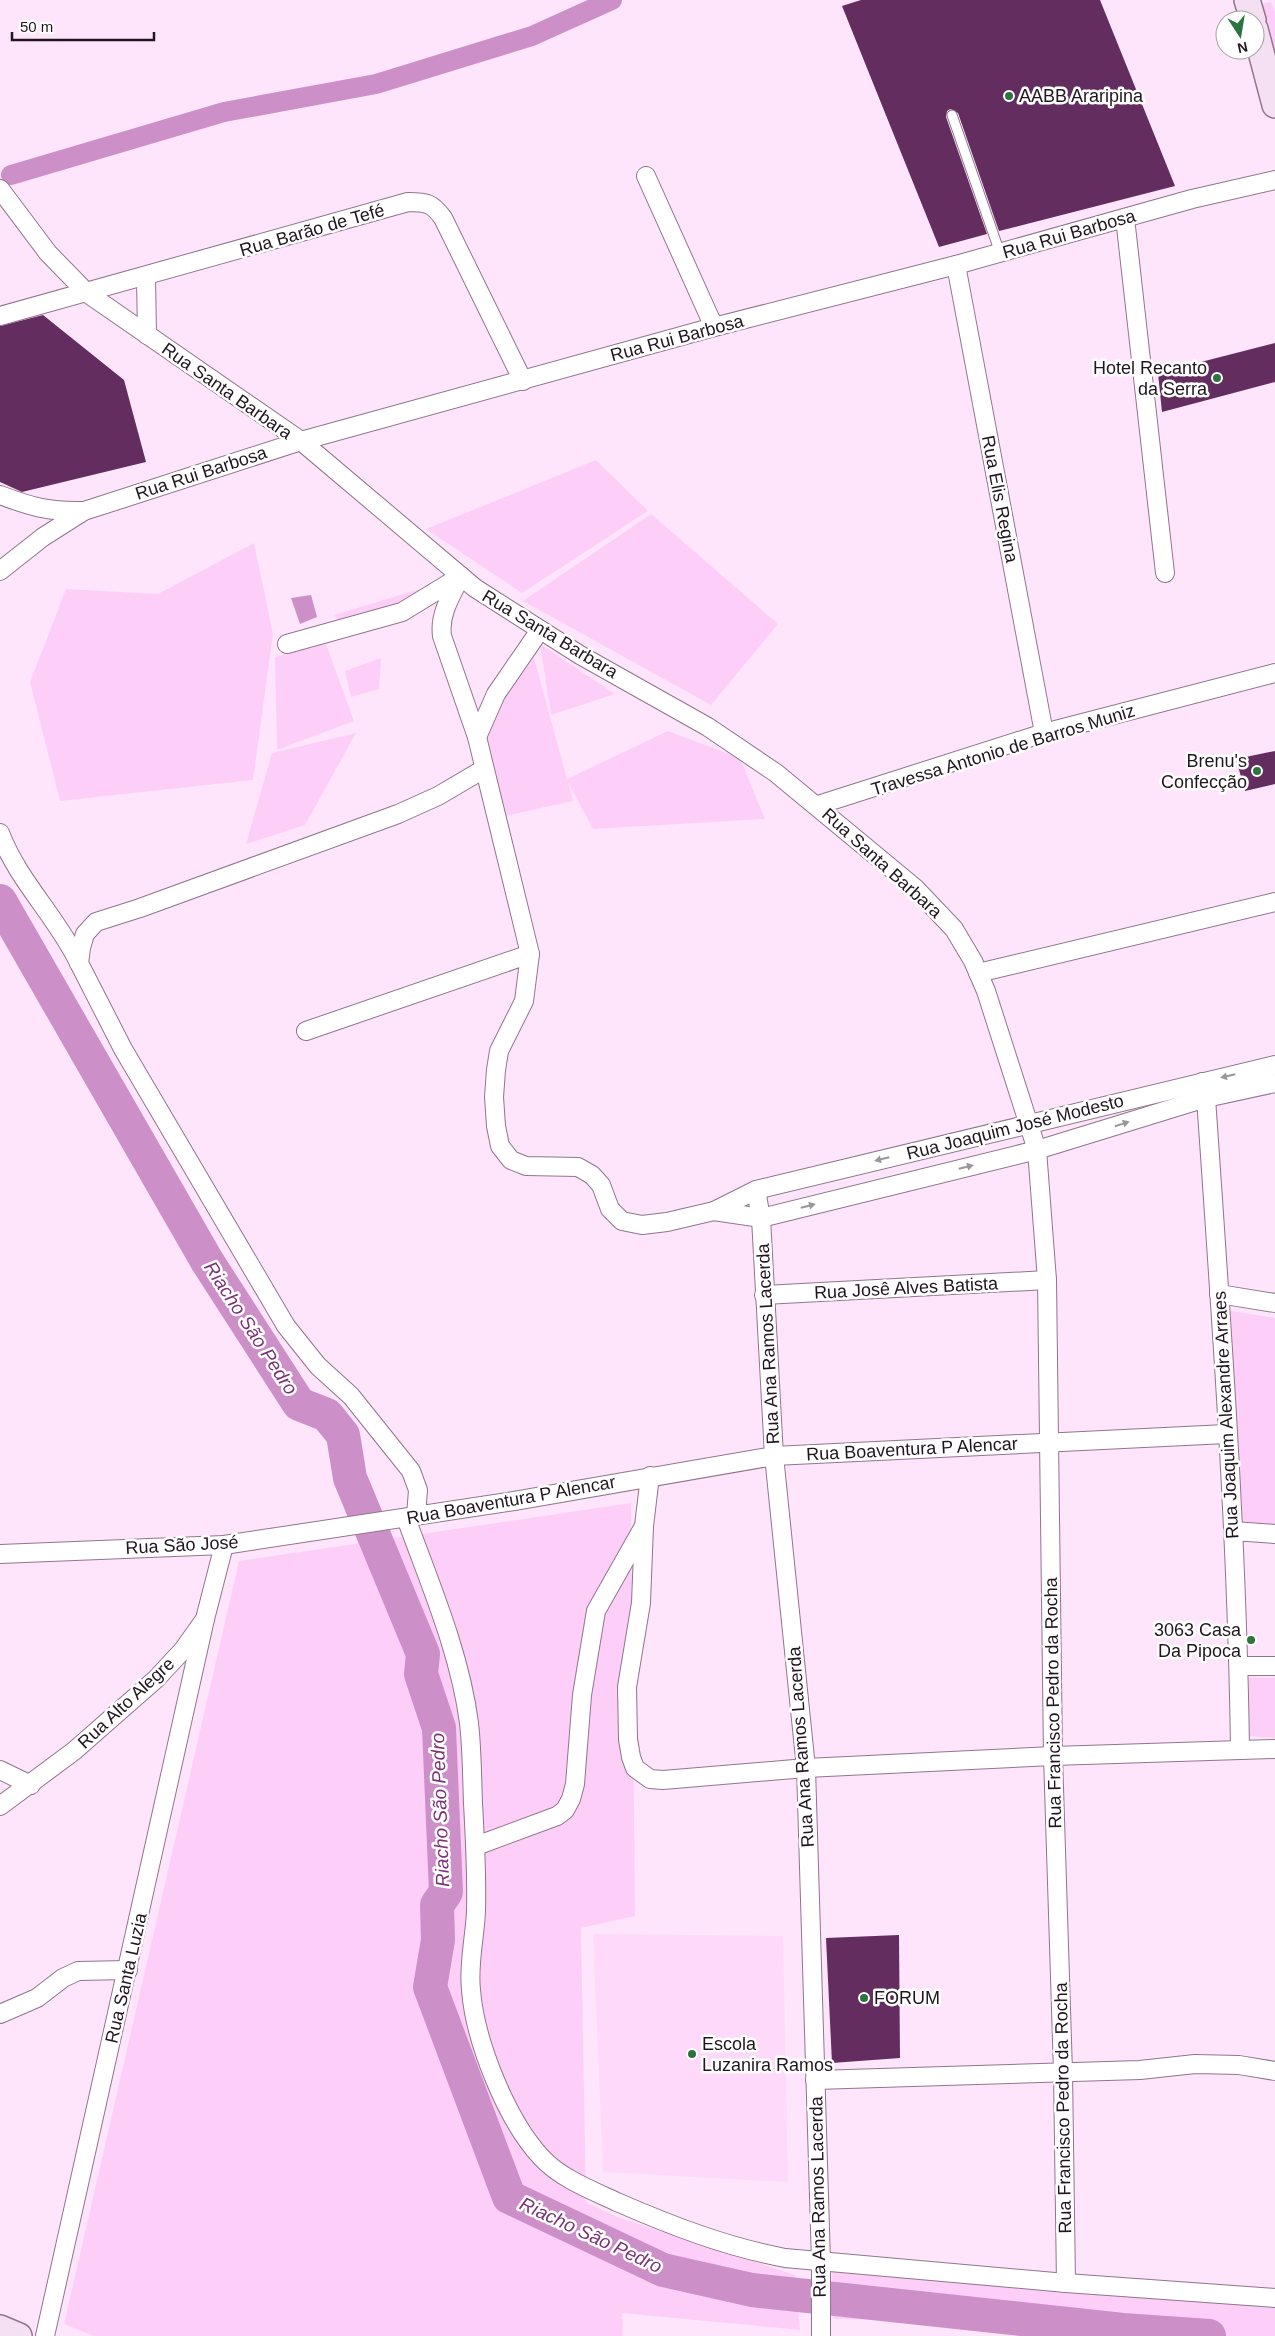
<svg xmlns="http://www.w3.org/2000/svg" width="1275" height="2336" viewBox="0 0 1275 2336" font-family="Helvetica,sans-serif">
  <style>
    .built { fill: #fed9fa }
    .green { fill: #fdcff8 }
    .water { fill: #cd8fc7 }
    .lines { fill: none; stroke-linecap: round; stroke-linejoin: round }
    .canal { stroke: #cd8fc7; stroke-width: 20 }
    .river { stroke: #cd8fc7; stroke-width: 34 }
    .building { fill: #642d60 }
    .lane-casing { stroke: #91758d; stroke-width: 11 }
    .street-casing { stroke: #91758d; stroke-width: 20 }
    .secondary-casing { stroke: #91758d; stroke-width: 28 }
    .lane { stroke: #fff; stroke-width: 9 }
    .street { stroke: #fff; stroke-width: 18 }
    .secondary { stroke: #f4e0f2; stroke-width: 25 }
    .oneway { fill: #9b969b }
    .poi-dot { fill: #2c7340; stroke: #fff; stroke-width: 2 }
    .labels { text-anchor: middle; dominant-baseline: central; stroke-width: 5; stroke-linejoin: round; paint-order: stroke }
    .poi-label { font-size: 18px; fill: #211620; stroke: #fff; text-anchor: start }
    .street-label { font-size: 18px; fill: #211620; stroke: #fff }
    .water-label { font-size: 19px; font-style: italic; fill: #7c3277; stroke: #fff }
  </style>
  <rect width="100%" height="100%" fill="#fee5fb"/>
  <!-- built -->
  <polygon class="built" points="593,1934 783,1936 788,2182 603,2172"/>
  <!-- green -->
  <g class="green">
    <polygon points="1271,2 1275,12 1275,69 1256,5"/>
    <polygon points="596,460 648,511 522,593 426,529"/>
    <polygon points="651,514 778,624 711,705 523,601"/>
    <polygon points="254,543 273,634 253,780 60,801 30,682 66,589 158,594"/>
    <polygon points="420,589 417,599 341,622 334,615"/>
    <polygon points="326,644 354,721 277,750 275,657"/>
    <polygon points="540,644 615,694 551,715"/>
    <polygon points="381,658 379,689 351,697 345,671"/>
    <polygon points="534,658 567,779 668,731 740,758 765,819 593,829 568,782 573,801 505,816 486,738 499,704"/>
    <polygon points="356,733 305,825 246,844 272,753"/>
    <polygon points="1225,1310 1275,1318 1275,1526 1239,1522"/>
    <polygon points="631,1503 635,1916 581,1928 586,2202 617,2217 795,2275 800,2330 622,2313 623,2336 94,2336 64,2324 239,1561"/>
    <polygon points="1249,1677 1275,1678 1275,1738 1248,1736"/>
    <polygon points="832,2272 1275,2305 1275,2336 1068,2336 894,2320 834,2319"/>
  </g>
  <!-- water -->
  <polygon class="water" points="311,595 317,617 300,624 291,598"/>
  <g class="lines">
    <!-- canal -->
    <polyline class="canal" points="11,175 224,112 376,84 532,36 612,0"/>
    <!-- river -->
    <polyline class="river" points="0,901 207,1261 299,1404 327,1415 343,1435 350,1478 423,1654 421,1674 439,1728 446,1892 437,1905 438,1940 430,1987 509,2197 663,2270 752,2290 1123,2330 1209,2336"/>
  </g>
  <!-- building -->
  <g class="building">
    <polygon points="861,0 1100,0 1175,186 999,231 958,113 950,109 947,111 946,117 987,234 939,247 842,6"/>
    <polygon points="43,315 124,380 146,462 22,492 0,482 0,326"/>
    <polygon points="1275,343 1275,382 1162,412 1158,373"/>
    <polygon points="1275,751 1275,784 1245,791 1236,759"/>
    <polygon points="899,1935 900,2058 832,2063 826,1938"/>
  </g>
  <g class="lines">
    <defs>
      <polyline id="lane" points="952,115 1000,253"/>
      <g id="street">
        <polyline points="646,176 714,327"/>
        <polyline points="0,189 48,253 87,293 301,441 475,588 580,655 708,727 776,773 915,888 954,929 973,961 986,991 1037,1150 1047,1280 1053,1756 1063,2072 1066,2283"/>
        <polyline points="1125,218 1165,573"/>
        <polyline points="956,265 1044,733"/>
        <polyline points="146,277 147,335"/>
        <path d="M 0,316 L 408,202 C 427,202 432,203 443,218 L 523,381"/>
        <path d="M 0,495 C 32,507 49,512 84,511"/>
        <polyline points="0,571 43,537 84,511 301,441 714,327 956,265 1192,199 1275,180"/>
        <path d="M 287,644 L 402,612 L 461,576 C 451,596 439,614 442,636 L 477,737 L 530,954 L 524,1001 L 499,1051 L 496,1070 L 494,1097 L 496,1126 L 500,1146 L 511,1160 L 526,1166 L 578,1167 L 592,1175 L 601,1185 L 610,1209 L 622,1221 L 642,1225 L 667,1222 L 714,1211 L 756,1190 L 1275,1065"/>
        <polyline points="477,737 496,694 540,630"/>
        <polyline points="818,805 1044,733 1275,673"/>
        <path d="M 0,833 C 18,881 57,917 79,963"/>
        <polyline points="978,973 1275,902"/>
        <polyline points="306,1031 530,954"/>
        <path d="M 1202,1082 L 1206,1098 C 1221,1315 1237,1532 1240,1749"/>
        <polyline points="756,1190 761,1218 774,1456 806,1768 821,2262 821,2336"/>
        <polyline points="714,1211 761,1218 1037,1150 1206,1098 1275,1083"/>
        <polyline points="1219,1294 1275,1303"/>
        <polyline points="764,1295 1047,1280"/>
        <polyline points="416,1516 418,1490 411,1471 351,1396 318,1366 286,1326 123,1049 79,963 81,948 85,934 96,922 140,908 398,814 438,796 484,769"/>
        <path d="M 406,1518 C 430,1584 460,1653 469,1723 C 472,1749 472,1777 473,1803 C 475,1839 477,1875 476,1911 C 475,1937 468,1964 471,1990 C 475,2041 506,2119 541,2157 C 560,2178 591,2190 617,2202 C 672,2226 727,2247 785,2258 L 1066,2283 L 1275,2298"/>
        <polyline points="644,1526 641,1603 627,1687 628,1739 631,1757 635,1768 650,1779 663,1780 806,1768 1053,1756 1275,1749"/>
        <polyline points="1233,1531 1275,1534"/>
        <polyline points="0,1554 224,1545 514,1501 774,1456 1226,1434"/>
        <polyline points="1239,1666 1275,1666"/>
        <polyline points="0,1770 31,1785"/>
        <polyline points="0,1806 74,1751 156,1679 183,1650 205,1619 224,1545"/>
        <polyline points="476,1846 557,1816 565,1810 571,1799 575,1784 582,1695 596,1611 644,1526 650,1476"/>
        <polyline points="0,2014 37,1998 63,1978 78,1971 128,1970"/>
        <polyline points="815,2080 1140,2070 1195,2064 1239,2065 1275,2071"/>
        <polyline points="45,2336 205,1619"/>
      </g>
      <g id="secondary">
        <polyline points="1247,0 1253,20"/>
        <polyline points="1255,29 1275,105"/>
        <polyline points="0,2328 19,2336"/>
      </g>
    </defs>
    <!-- lane casing -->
    <use href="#lane" class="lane-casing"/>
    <!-- street casing -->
    <use href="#street" class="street-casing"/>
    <!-- secondary casing -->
    <use href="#secondary" class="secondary-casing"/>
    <!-- lane -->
    <use href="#lane" class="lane"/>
    <!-- street -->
    <use href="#street" class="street"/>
    <!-- secondary -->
    <use href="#secondary" class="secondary"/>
  </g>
  <!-- one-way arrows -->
  <defs><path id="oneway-solid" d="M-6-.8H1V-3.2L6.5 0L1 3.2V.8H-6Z" transform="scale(1.25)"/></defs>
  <g class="oneway">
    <use href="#oneway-solid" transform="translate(1228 1076) rotate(167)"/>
    <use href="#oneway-solid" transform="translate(1122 1124) rotate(-17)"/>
    <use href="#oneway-solid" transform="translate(882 1159) rotate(166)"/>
    <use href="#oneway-solid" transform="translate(966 1167) rotate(-14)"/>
    <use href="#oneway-solid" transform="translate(808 1206) rotate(-14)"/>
  </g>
  <!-- markers -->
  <g class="poi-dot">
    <circle cx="1009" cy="96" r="5"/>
    <circle cx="1217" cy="378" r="5"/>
    <circle cx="1257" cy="771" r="5"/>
    <circle cx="1251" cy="1640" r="5"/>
    <circle cx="864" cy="1998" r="5"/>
    <circle cx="692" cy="2054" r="5"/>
  </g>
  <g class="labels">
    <!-- poi labels -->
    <g class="poi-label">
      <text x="1019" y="96">AABB Araripina</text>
      <text x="1207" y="368" text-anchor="end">Hotel Recanto<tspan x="1207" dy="21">da Serra</tspan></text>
      <text x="1247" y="761" text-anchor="end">Brenu's<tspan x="1247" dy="21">Confecção</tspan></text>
      <text x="1241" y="1630" text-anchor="end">3063 Casa<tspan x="1241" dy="21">Da Pipoca</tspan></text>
      <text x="874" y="1998">FORUM</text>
      <text x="702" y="2044">Escola<tspan x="702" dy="21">Luzanira Ramos</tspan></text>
    </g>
    <!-- street labels -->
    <g class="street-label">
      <text transform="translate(312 230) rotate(-16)">Rua Barão de Tefé</text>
      <text transform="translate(1069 234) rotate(-16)">Rua Rui Barbosa</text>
      <text transform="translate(677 338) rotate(-15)">Rua Rui Barbosa</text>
      <text transform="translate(227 391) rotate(35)">Rua Santa Barbara</text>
      <text transform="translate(201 473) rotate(-18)">Rua Rui Barbosa</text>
      <text transform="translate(1000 499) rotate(79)">Rua Elis Regina</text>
      <text transform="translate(550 634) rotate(31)">Rua Santa Barbara</text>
      <text transform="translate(1003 750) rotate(-17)">Travessa Antonio de Barros Muniz</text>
      <text transform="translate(882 863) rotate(42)">Rua Santa Barbara</text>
      <text transform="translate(1015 1127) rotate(-14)">Rua Joaquim José Modesto</text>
      <text transform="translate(906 1288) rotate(-3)">Rua Josê Alves Batista</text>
      <text transform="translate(768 1344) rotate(-93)">Rua Ana Ramos Lacerda</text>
      <text transform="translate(1226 1415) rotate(-93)">Rua Joaquim Alexandre Arraes</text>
      <text transform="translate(912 1449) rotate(-3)">Rua Boaventura P Alencar</text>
      <text transform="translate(511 1500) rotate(-10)">Rua Boaventura P Alencar</text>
      <text transform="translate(182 1545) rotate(-3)">Rua São José</text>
      <text transform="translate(126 1703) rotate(-43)">Rua Alto Alegre</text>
      <text transform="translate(1053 1703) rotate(-91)">Rua Francisco Pedro da Rocha</text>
      <text transform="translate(801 1747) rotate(-94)">Rua Ana Ramos Lacerda</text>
      <text transform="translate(126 1978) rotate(-77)">Rua Santa Luzia</text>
      <text transform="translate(1063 2108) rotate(-91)">Rua Francisco Pedro da Rocha</text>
      <text transform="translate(818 2197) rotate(-91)">Rua Ana Ramos Lacerda</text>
    </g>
    <!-- water labels -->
    <g class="water-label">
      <text transform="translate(251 1328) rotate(57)">Riacho São Pedro</text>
      <text transform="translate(440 1810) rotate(-92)">Riacho São Pedro</text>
      <text transform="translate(591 2235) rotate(25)">Riacho São Pedro</text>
    </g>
  </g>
  <!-- north arrow -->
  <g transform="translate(1240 35) rotate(168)"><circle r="24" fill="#ffffff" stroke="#a6a2a6"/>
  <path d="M0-4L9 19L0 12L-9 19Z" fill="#2c7340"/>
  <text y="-8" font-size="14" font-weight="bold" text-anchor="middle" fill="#211620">N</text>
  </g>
  <!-- scale -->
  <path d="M12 32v8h142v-8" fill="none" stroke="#211620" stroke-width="2.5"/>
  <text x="20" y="32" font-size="15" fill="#211620" stroke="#ffffff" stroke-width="4" paint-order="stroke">50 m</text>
</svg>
